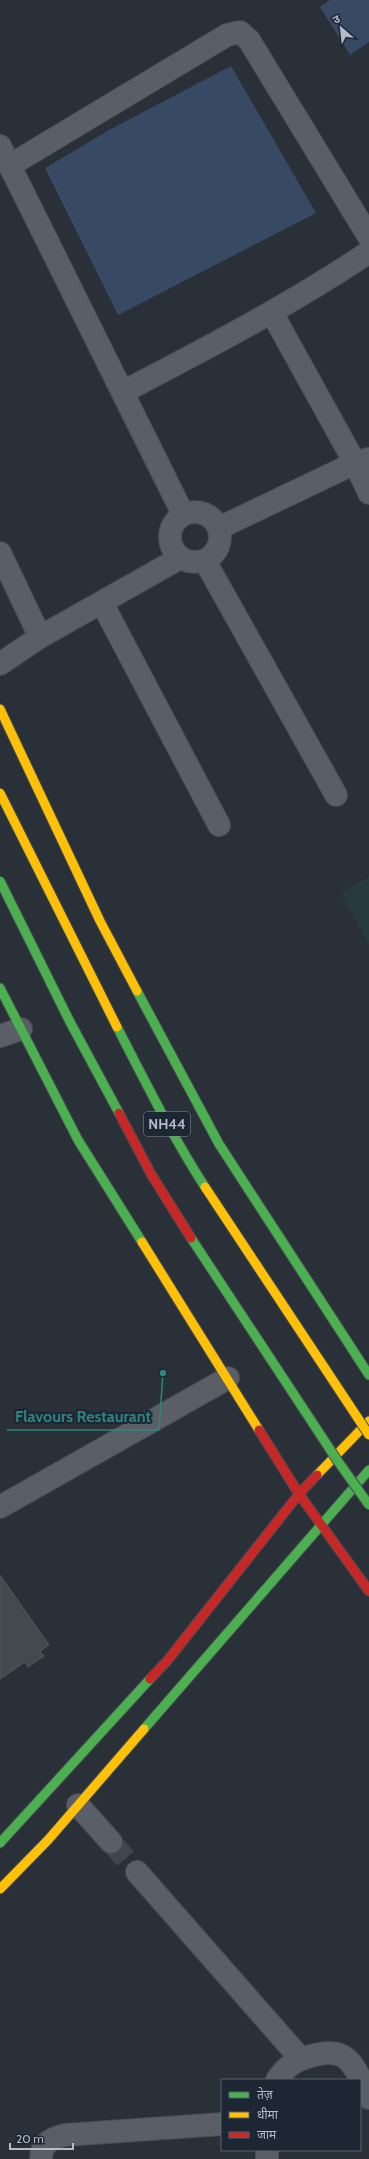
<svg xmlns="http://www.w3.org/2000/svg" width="369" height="2159" viewBox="0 0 369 2159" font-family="Cabin,'Noto Sans Devanagari',sans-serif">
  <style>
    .green { fill: #273a3e }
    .water { fill: #384963 }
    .building { fill: #444950; stroke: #52575f }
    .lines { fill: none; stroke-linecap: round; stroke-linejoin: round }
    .street-tunnel { stroke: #3f454e; stroke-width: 22; stroke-dasharray: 22 11; stroke-linecap: butt }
    .street-casing { stroke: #484c53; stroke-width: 24 }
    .fast-casing { stroke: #484c53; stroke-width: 11 }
    .slow-casing { stroke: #484c53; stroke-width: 11 }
    .jam-casing { stroke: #484c53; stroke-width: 11 }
    .street { stroke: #5a5e66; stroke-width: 22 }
    .fast { stroke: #4caf50; stroke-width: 9 }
    .slow { stroke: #ffc107; stroke-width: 9 }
    .jam { stroke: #c62828; stroke-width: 9 }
    .fast-bridge-casing { stroke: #474c53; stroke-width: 11; stroke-linecap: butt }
    .slow-bridge-casing { stroke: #474c53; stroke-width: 11; stroke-linecap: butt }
    .jam-bridge-casing { stroke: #474c53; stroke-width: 11; stroke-linecap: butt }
    .fast-bridge { stroke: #4caf50; stroke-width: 9 }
    .slow-bridge { stroke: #ffc107; stroke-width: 9 }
    .jam-bridge { stroke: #c62828; stroke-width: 9 }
    .labels { text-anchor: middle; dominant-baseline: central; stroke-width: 4; stroke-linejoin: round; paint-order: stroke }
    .shield { fill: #1d2633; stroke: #878f9c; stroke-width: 1 }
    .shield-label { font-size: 14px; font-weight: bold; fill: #b4bcc9 }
    .leader { fill: none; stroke: #308480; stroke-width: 1.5 }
    .callout-dot { fill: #308480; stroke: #1d2633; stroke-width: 1.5 }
    .callout-label { font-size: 16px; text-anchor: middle; font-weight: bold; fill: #308480; stroke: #1d2633; stroke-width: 4; stroke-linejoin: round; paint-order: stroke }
  </style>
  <rect width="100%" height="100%" fill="#2a3038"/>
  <!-- green -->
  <polygon class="green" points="369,877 369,945 341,893"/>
  <!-- water -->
  <g class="water">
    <polygon points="330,0 369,0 369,42 350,55 320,7"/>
    <polygon points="231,66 316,213 118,315 45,168 111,129"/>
  </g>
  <!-- building -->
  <polygon class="building" points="0,1575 49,1645 40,1651 44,1656 28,1667 25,1662 0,1679"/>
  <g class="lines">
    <!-- street-tunnel -->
    <polyline class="street-tunnel" points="111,1842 137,1872"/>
    <defs>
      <g id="street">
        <polyline points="0,146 183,514"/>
        <polyline points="9,166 227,35 240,32 249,40 369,237"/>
        <polyline points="272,313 355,463 369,493"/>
        <path d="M 123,392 C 207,348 290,305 369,252"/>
        <circle cx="195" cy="537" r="25"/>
        <polyline points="219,528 355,463 368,459"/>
        <polyline points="0,553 40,637"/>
        <polyline points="205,561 336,795"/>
        <polyline points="102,603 219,825"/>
        <polyline points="0,664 40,637 180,558"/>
        <polyline points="0,1036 21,1029"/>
        <polyline points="0,1507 228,1378"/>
        <polyline points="78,1805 111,1842"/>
        <polyline points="137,1872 301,2059"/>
        <path d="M 277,2080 C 286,2066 296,2060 311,2056 C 350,2044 355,2068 369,2098"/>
        <path d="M 41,2159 C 41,2144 51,2138 65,2135 L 222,2124"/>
        <polyline points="267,2159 267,2150"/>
      </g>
      <g id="fast">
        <polyline points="0,988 78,1140 142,1242"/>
        <polyline points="137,991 219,1144 369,1375"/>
        <polyline points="144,1729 369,1470"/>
        <polyline points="0,1843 150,1679"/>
      </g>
      <g id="slow">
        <polyline points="0,709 100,921 137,991"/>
        <polyline points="142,1242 259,1430"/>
        <polyline points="317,1475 369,1421"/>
        <polyline points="0,1889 48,1840 144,1729"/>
      </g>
      <g id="jam">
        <polyline points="259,1430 299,1494 369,1591"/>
        <polyline points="150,1679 167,1661 299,1494 317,1475"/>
      </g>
    </defs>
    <!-- street casing -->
    <use href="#street" class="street-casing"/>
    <!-- fast casing -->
    <use href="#fast" class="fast-casing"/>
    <!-- slow casing -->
    <use href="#slow" class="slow-casing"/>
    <!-- jam casing -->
    <use href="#jam" class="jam-casing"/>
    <!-- street -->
    <use href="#street" class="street"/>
    <!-- fast -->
    <use href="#fast" class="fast"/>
    <!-- slow -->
    <use href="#slow" class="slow"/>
    <!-- jam -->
    <use href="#jam" class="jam"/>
    <defs>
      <g id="fast-bridge">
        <polyline points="0,881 70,1022 119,1113"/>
        <path d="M 117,1027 C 145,1081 172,1136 205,1187"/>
        <polyline points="191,1238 337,1460 369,1505"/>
      </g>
      <g id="slow-bridge">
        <polyline points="0,793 117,1027"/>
        <polyline points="205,1187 369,1435"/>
      </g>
      <polyline id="jam-bridge" points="119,1113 151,1174 191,1238"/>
    </defs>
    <!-- fast-bridge casing -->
    <use href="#fast-bridge" class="fast-bridge-casing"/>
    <!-- slow-bridge casing -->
    <use href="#slow-bridge" class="slow-bridge-casing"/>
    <!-- jam-bridge casing -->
    <use href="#jam-bridge" class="jam-bridge-casing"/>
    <!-- fast-bridge -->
    <use href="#fast-bridge" class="fast-bridge"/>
    <!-- slow-bridge -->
    <use href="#slow-bridge" class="slow-bridge"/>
    <!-- jam-bridge -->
    <use href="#jam-bridge" class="jam-bridge"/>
  </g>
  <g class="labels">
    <!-- shield labels -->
    <rect class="shield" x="144" y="1112" width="46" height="24" rx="3"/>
    <g class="shield-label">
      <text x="167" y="1124">NH44</text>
    </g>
  </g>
  <!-- callouts -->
  <path class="leader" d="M163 1373L159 1430H7"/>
  <circle class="callout-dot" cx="163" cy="1373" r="4"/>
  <g class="callout-label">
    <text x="83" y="1422">Flavours Restaurant</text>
  </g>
  <!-- legend -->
  <rect x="221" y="2079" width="140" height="72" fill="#1d2633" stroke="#59626f"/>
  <rect x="229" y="2092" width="20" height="6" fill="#4caf50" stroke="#59626f"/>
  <text x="257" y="2099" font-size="12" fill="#b4bcc9">तेज़</text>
  <rect x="229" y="2112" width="20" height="6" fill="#ffc107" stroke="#59626f"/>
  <text x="257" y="2119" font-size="12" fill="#b4bcc9">धीमा</text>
  <rect x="229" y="2132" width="20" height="6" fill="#c62828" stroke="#59626f"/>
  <text x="257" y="2139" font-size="12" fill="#b4bcc9">जाम</text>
  <!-- north arrow -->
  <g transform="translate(341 28) rotate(332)" stroke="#1d2633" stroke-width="3" paint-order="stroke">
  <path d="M0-3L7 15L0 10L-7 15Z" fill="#b4bcc9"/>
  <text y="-6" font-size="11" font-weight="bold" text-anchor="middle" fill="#b4bcc9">उ</text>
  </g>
  <!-- scale -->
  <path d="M10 2143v6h63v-6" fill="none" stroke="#b4bcc9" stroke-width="2"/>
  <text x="16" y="2143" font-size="12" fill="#b4bcc9" stroke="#1d2633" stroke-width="3" paint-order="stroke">20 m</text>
</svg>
